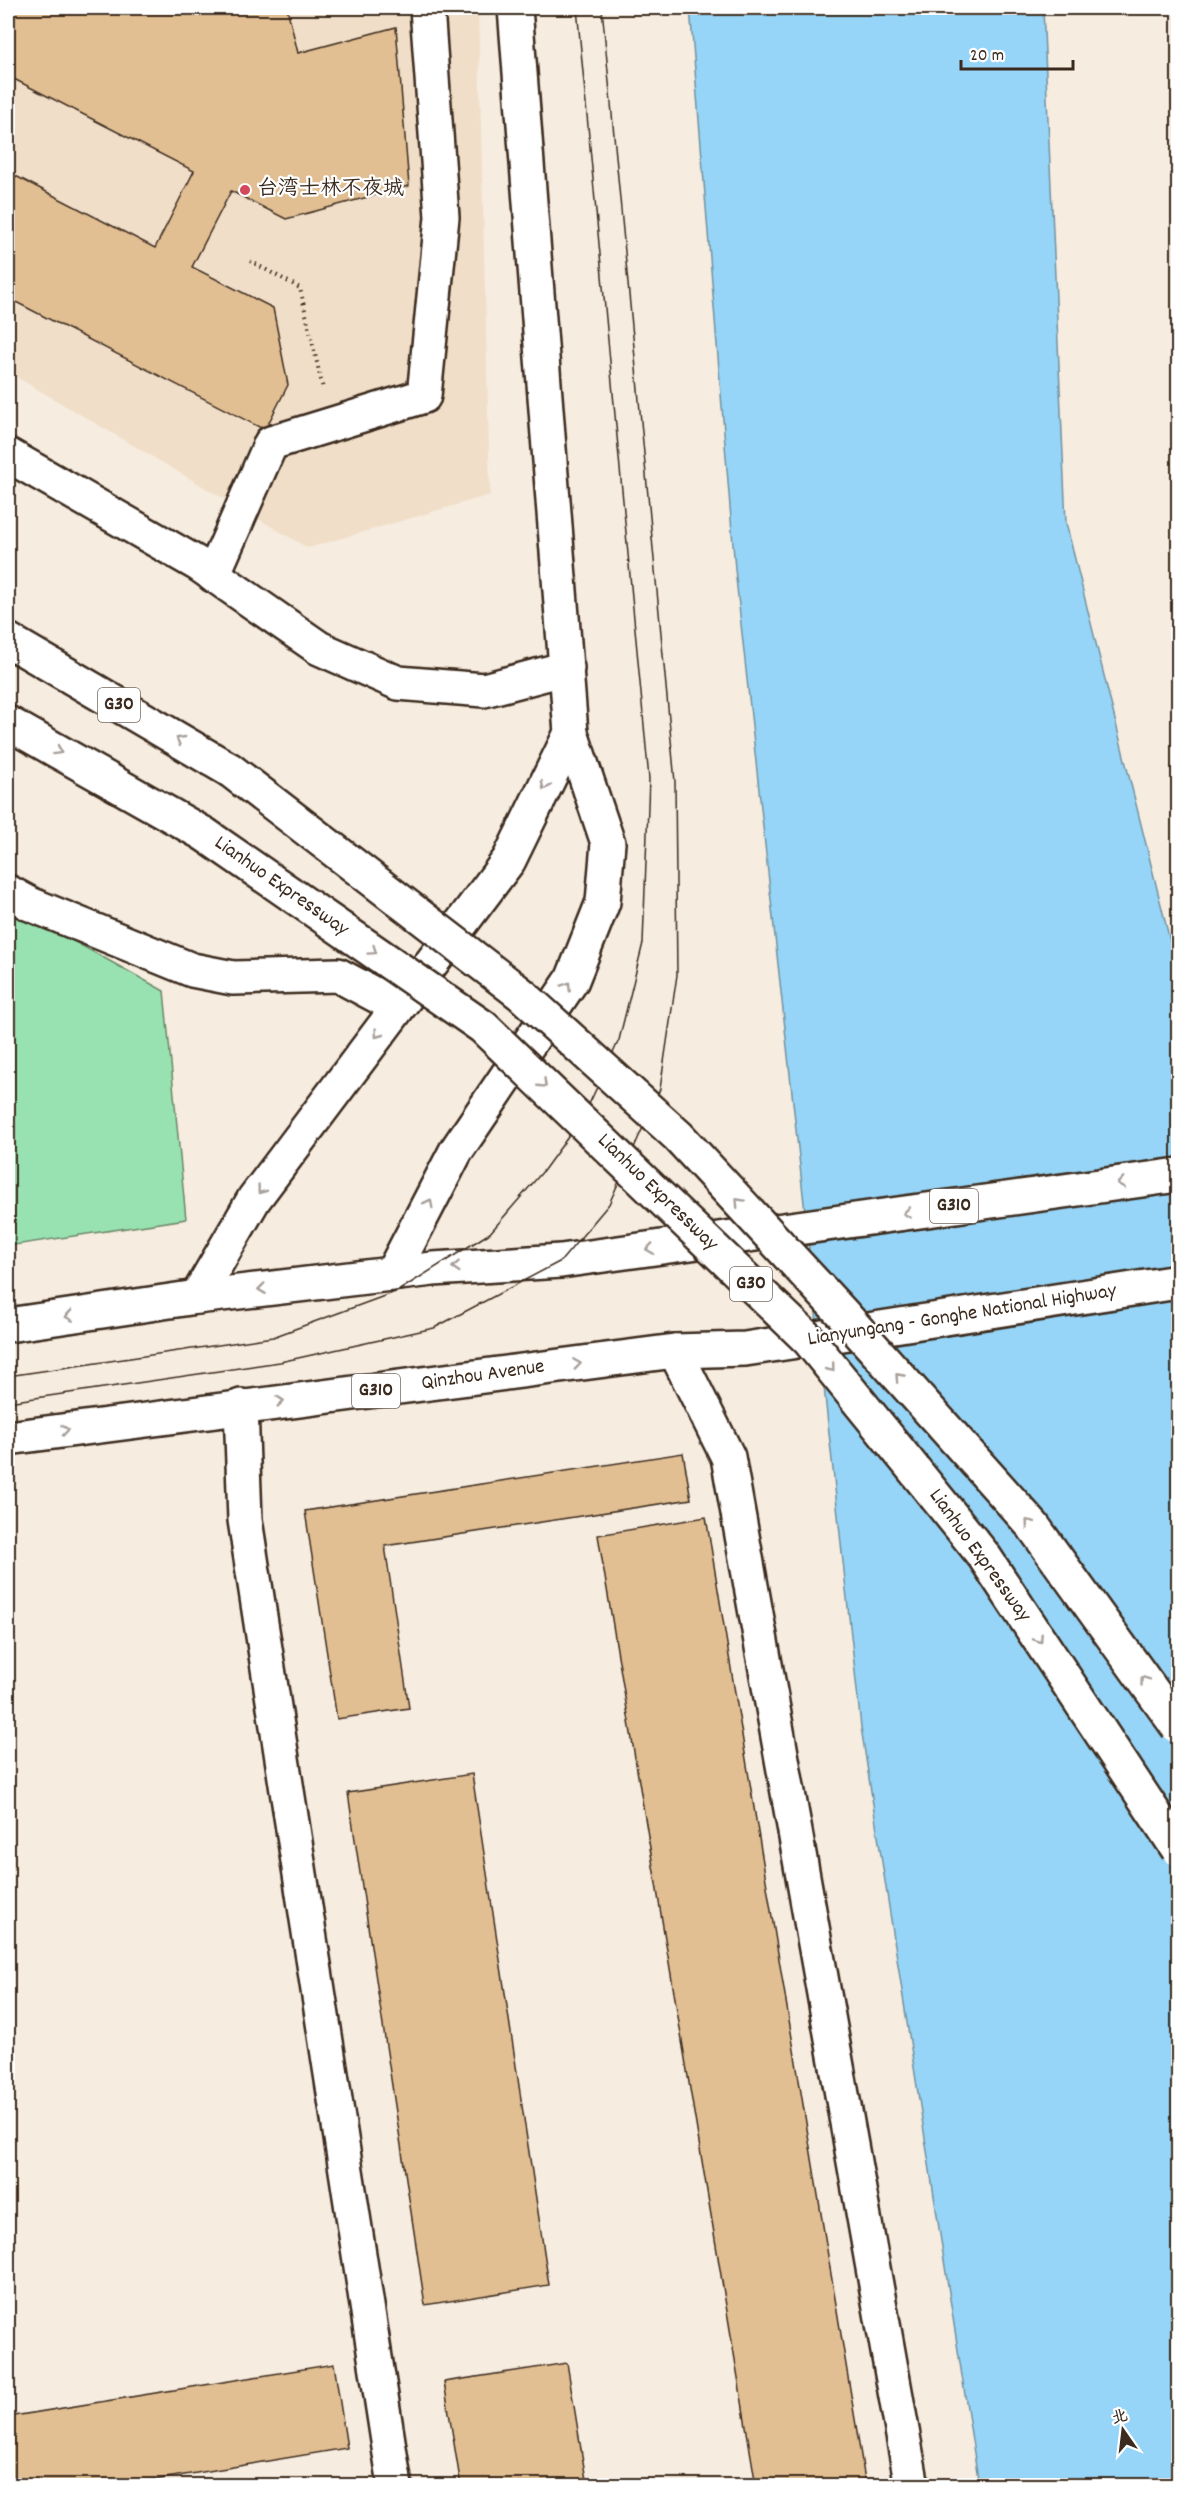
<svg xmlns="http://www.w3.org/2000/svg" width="1186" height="2493" viewBox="0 0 1186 2493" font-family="Dekko,'LXGW WenKai TC',sans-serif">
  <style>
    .built { fill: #f0dec8 }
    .green { fill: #98e2b1; stroke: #6a8668; stroke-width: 1.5 }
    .water { fill: #96d5f7; stroke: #7291a0; stroke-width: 1.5 }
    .building { fill: #e1bf93; stroke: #3b2a1e; stroke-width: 1.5 }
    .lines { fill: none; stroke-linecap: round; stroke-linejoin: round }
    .minor-casing { stroke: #3b2a1e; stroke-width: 38 }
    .major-casing { stroke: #3b2a1e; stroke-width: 38 }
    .highway-casing { stroke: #3b2a1e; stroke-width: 38 }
    .path { stroke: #3b2a1e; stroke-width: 4; stroke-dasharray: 1.5 4.5; stroke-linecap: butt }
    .minor { stroke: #fff; stroke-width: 33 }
    .major { stroke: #fff; stroke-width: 33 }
    .highway { stroke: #fff; stroke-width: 33 }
    .tram { stroke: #3b2a1e; stroke-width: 1.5 }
    .highway-bridge-casing { stroke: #3b2a1e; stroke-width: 38; stroke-linecap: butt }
    .highway-bridge { stroke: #fff; stroke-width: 33 }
    .oneway { stroke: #a79f9a }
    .poi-dot { fill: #d1495b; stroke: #fff; stroke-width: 2 }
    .labels { text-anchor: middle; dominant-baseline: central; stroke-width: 4.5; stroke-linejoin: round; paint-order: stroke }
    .shield { fill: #fff; stroke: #766a62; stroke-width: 1.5 }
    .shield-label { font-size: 20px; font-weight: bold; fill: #3b2a1e }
    .poi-label { font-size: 21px; fill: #3b2a1e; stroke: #fff; text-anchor: start }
    .street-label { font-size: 21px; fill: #3b2a1e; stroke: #fff }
  </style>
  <rect width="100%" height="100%" fill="#f6ecdf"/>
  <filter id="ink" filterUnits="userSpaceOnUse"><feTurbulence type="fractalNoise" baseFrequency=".0167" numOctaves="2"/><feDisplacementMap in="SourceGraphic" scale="12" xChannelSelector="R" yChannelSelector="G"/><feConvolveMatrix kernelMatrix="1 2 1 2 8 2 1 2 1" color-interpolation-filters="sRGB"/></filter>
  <g filter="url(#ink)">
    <!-- built -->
    <polygon class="built" points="8,8 478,8 490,495 308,548 8,372"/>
    <!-- green -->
    <polygon class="green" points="8,905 164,991 186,1219 8,1246"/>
    <!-- water -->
    <polygon class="water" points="690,8 1043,8 1066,523 1178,973 1178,2485 979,2485 861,1727 735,569"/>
    <!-- building -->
    <g class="building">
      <polygon points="8,8 287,8 298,53 396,27 409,186 286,219 231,191 192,267 273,308 288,385 265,430 8,298 8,172 155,248 194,171 8,76"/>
      <polygon points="683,1453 691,1499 385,1546 409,1708 337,1719 305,1511"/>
      <polygon points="706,1517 866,2486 756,2486 598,1535"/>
      <polygon points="472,1774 549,2285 425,2305 348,1793"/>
      <polygon points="567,2363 587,2486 461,2486 444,2382"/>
      <polygon points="334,2364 347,2448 118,2486 8,2486 8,2417"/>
    </g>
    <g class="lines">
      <defs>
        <g id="minor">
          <polyline points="8,455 198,564 319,648 398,683 484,690 567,668"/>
          <polyline points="213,575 271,443 424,396 442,217 427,8"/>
          <polyline points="8,892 30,904 192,970 233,978 338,975 398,1007"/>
          <polyline points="675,1351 728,1457 912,2486"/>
          <polyline points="241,1406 245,1520 395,2486"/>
        </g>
        <g id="major">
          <polyline points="392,1274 456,1151 572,980 603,902 608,843 571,733 515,8"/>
          <polyline points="197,1297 254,1199 509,860 571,733"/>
        </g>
        <g id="highway">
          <polyline points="8,640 230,770"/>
          <polyline points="8,723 204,834"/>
          <polyline points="8,1325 197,1297 433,1269 561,1261 1178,1175"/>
          <polyline points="8,1438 675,1351 745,1349 1178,1282"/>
        </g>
      </defs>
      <!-- minor casing -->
      <use href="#minor" class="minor-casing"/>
      <!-- major casing -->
      <use href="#major" class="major-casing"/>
      <!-- highway casing -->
      <use href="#highway" class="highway-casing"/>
      <!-- path -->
      <polyline class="path" points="250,261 300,288 323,389"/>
      <!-- minor -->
      <use href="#minor" class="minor"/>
      <!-- major -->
      <use href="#major" class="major"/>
      <!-- highway -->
      <use href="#highway" class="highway"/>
      <!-- tram -->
      <g class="tram">
        <polyline points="8,1376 273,1337 398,1291 490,1233 544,1170 584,1115 619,1040 643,943 649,779 577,8"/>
        <polyline points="8,1402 280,1362 434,1328 561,1261 609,1204 660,1089 677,975 675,782 602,8"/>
      </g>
      <defs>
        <g id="highway-bridge">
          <polyline points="230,770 521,994 678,1136 843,1314 1033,1526 1178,1727"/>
          <polyline points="204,834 483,1027 809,1340 984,1556 1178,1849"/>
        </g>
      </defs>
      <!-- highway-bridge casing -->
      <use href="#highway-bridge" class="highway-bridge-casing"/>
      <!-- highway-bridge -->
      <use href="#highway-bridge" class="highway-bridge"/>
    </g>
    <!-- one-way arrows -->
    <defs><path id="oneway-chevron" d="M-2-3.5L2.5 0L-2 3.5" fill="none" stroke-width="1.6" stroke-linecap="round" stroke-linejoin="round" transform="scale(1.5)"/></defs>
    <g class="oneway">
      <use href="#oneway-chevron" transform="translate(180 740) rotate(-150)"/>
      <use href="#oneway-chevron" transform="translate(58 751) rotate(29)"/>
      <use href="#oneway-chevron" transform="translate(545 786) rotate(116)"/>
      <use href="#oneway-chevron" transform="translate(373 951) rotate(35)"/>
      <use href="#oneway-chevron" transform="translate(567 986) rotate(-57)"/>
      <use href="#oneway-chevron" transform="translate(378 1034) rotate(127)"/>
      <use href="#oneway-chevron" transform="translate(543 1084) rotate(44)"/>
      <use href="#oneway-chevron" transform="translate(1121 1183) rotate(172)"/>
      <use href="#oneway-chevron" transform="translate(261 1190) rotate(127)"/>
      <use href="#oneway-chevron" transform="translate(739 1202) rotate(-133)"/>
      <use href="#oneway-chevron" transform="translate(429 1203) rotate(-63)"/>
      <use href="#oneway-chevron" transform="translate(907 1213) rotate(172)"/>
      <use href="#oneway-chevron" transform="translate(650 1249) rotate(172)"/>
      <use href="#oneway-chevron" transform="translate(456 1267) rotate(176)"/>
      <use href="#oneway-chevron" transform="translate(262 1289) rotate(173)"/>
      <use href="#oneway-chevron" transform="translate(69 1316) rotate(171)"/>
      <use href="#oneway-chevron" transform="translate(577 1364) rotate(-8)"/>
      <use href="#oneway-chevron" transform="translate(831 1368) rotate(51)"/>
      <use href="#oneway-chevron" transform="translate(899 1377) rotate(-132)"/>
      <use href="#oneway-chevron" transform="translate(280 1401) rotate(-6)"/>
      <use href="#oneway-chevron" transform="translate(65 1430) rotate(-8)"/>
      <use href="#oneway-chevron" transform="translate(1029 1523) rotate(-130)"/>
      <use href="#oneway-chevron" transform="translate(1039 1639) rotate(57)"/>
      <use href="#oneway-chevron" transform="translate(1144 1680) rotate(-126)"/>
    </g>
  </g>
  <!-- markers -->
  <circle class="poi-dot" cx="245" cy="190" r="6"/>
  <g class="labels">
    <!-- shield labels -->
    <g class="shield">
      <rect x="98" y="688" width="42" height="34" rx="4.5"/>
      <rect x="930" y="1189" width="48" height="34" rx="4.5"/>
      <rect x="730" y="1267" width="42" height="34" rx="4.5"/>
      <rect x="352" y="1374" width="48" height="34" rx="4.5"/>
    </g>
    <g class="shield-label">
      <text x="119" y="705">G30</text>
      <text x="954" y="1206">G310</text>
      <text x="751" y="1284">G30</text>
      <text x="376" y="1391">G310</text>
    </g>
    <!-- poi labels -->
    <g class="poi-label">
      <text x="257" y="190">台湾士林不夜城</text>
    </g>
    <!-- street labels -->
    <g class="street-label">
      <text transform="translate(281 887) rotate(35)">Lianhuo Expressway</text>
      <text transform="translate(657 1193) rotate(44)">Lianhuo Expressway</text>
      <text transform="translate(962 1316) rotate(-9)">Lianyungang - Gonghe National Highway</text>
      <text transform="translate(483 1376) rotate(-8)">Qinzhou Avenue</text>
      <text transform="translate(979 1556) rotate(54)">Lianhuo Expressway</text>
    </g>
  </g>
  <!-- margin -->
  <rect width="1186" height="2493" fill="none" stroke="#fff" stroke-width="30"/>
  <rect x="15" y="15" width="1156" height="2463" fill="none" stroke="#3b2a1e" stroke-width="2" filter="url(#ink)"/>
  <!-- north arrow -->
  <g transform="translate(1123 2430) rotate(346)" stroke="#ffffff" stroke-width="4.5" paint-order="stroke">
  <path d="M0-4.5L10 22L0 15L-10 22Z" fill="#3b2a1e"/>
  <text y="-9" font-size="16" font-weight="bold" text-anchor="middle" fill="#3b2a1e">北</text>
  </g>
  <!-- scale -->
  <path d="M961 60v9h112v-9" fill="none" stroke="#3b2a1e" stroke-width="3"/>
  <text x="970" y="60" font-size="18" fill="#3b2a1e" stroke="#ffffff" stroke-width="4.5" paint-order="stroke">20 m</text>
</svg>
